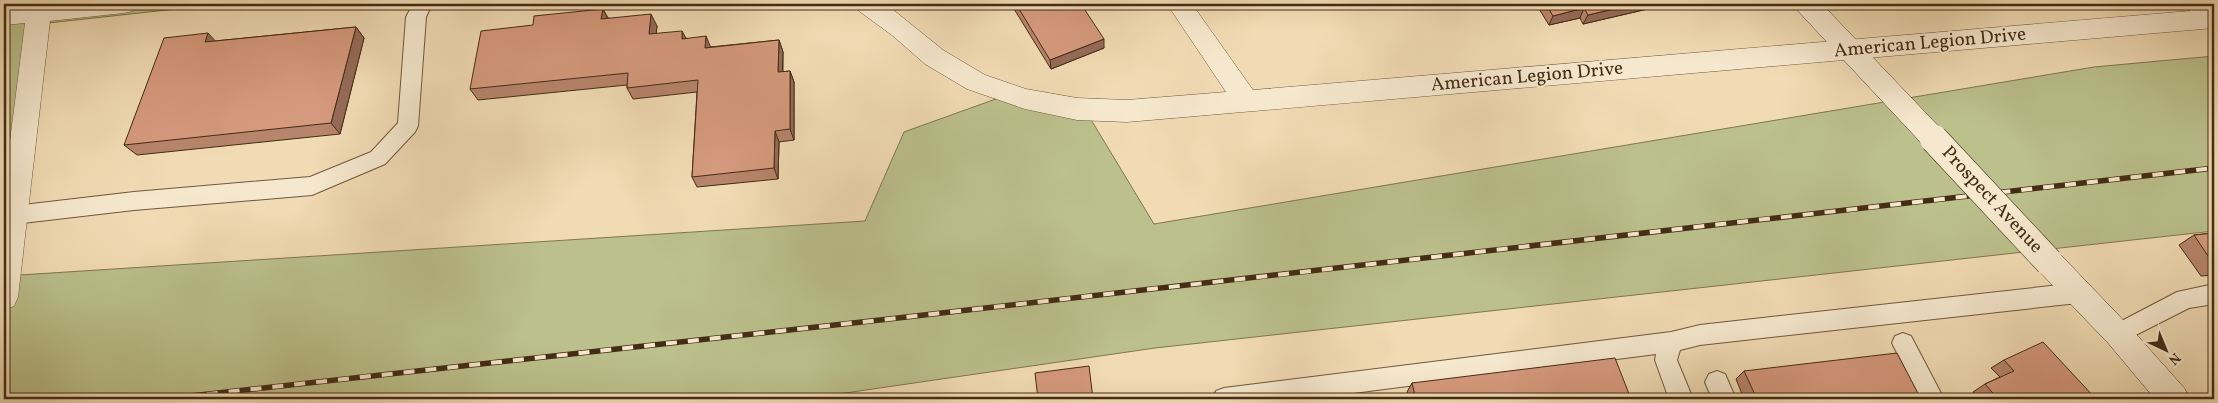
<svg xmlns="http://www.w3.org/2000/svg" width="2218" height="403" viewBox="0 0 2218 403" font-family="Vollkorn,serif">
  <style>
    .green { fill: #bbc08c; stroke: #807650 }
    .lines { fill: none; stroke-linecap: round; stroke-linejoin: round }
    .lane-casing { stroke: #6f583c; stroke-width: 2 }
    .street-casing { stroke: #6f583c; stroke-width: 1 }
    .secondary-casing { stroke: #442c14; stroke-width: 1 }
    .lane { fill: #f6e8ce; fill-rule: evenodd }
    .street { fill: #f6e8ce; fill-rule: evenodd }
    .secondary { fill: #f6e8ce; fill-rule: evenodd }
    .rail-casing { stroke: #442c14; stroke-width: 5.5 }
    .rail { stroke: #f6e8ce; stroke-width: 4; stroke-dasharray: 11; stroke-linecap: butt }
    .secondary-bridge-casing { stroke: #442c14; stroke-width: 29; stroke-linecap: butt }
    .secondary-bridge { stroke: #f6e8ce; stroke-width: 28 }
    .wall { fill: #b7846c; stroke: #442c14 }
    .shaded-wall { fill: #956b58; stroke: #442c14 }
    .building { fill: #d5997d; stroke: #442c14 }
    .labels { text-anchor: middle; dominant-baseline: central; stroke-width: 4; stroke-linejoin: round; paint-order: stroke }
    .street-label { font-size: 19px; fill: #442c14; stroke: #f6e8ce }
  </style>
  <rect width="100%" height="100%" fill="#f1dbb4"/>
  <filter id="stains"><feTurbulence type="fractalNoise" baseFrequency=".004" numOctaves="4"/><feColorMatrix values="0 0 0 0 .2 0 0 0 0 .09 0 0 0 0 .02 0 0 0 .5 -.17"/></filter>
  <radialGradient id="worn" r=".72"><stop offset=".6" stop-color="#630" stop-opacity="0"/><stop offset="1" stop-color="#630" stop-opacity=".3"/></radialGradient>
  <!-- green -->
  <g class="green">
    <polygon points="4,4 222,4 30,25 4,255"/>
    <polygon points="2214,56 2214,231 1155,348 804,399 4,399 4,276 865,221 904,132 1004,96 1087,113 1154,224 2094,67"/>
  </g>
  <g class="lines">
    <defs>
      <g id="lane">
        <polygon points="413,4 432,4 426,17 418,126 415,132 385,164 312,195 134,210 14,224 6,221 4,216 6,209 14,206 134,192 310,177 371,152 398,123 406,17"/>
        <path d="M 2186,4 L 2207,4 L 2214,11 L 2214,25 C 2203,29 2190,13 2186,4 Z"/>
        <polygon points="2078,283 2086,286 2089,293 2086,300 2078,303 1700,345 1680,350 1677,360 1693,399 1669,399 1655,360 1656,354 1307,399 1212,399 1216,391 1224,388 1671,332 1700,325"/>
        <polygon points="2214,284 2214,304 2189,308 2118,344 2110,341 2107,334 2110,327 2177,292"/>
        <polygon points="1903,333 1911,336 1944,399 1920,399 1892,343 1895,336"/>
        <polygon points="1717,371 1725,374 1736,399 1712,399 1705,382 1709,374"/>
      </g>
      <g id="street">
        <polygon points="31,4 136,4 133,11 124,13 50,21 18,297 14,306 4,310 4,188 25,23 4,25 4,7"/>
        <polygon points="856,4 886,4 943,50 985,75 1026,89 1077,98 1127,100 1226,92 1167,4 1192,4 1253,90 2214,9 2214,28 1127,122 1077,120 1025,109 967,89 925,64 893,36 859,11"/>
      </g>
      <g id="secondary">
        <polygon points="1795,4 1822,4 1943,131 1947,139 1943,147 1934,150 1925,147 1798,11"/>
        <polygon points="2049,250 2059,253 2128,325 2185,389 2189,399 2155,399 2108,343 2039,271 2035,262 2039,253"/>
      </g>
    </defs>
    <!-- lane casing -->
    <use href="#lane" class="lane-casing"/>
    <!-- street casing -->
    <use href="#street" class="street-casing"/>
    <!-- secondary casing -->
    <use href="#secondary" class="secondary-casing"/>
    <!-- lane -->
    <use href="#lane" class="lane"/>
    <!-- street -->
    <use href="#street" class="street"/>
    <!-- secondary -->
    <use href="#secondary" class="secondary"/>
    <defs>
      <polyline id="rail" points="163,399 889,319 2214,168"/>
    </defs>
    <!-- rail casing -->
    <use href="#rail" class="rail-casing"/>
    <!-- rail -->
    <use href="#rail" class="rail"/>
    <defs>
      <polyline id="secondary-bridge" points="1934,139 2049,262"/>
    </defs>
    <!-- secondary-bridge casing -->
    <use href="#secondary-bridge" class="secondary-bridge-casing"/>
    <!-- secondary-bridge -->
    <use href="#secondary-bridge" class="secondary-bridge"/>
  </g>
  <!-- wall -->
  <g class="wall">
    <polygon points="1011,4 1081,4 1104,48 1051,69"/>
    <polygon points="1536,4 1669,4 1583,24 1580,18 1549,25"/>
    <polygon points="603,9 608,18 657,26 656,34 686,38 710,47 779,40 783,52 783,72 790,71 794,82 794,140 779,142 778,179 697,187 692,177 697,92 633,99 627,88 627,85 478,100 470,89"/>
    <polygon points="356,27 364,38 340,134 137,155 124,145 215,41"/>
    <polygon points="2214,233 2214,275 2201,276 2179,245 2194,235"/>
    <polygon points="2004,360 2096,399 1979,399 1973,392 1985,384 2000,377 1991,368"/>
    <polygon points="1744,371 1921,399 1744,399 1736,379"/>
    <polygon points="1412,383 1631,399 1408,396 1407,392"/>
  </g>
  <!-- shaded-wall -->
  <g class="shaded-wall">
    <polygon points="1635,4 1669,4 1583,24 1588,15"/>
    <polygon points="1584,8 1580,18 1549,25 1553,16"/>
    <polygon points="603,9 609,21 601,19"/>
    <polygon points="651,14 657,26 655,46 649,34"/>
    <polygon points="356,27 364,38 340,134 331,123"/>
    <polygon points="682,31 688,42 682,39"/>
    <polygon points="208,33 218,44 205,42"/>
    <polygon points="706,36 711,48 705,48"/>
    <polygon points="1104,39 1104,48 1051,69 1050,60"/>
    <polygon points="779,40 783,52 782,83 778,72"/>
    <polygon points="790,71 794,82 794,140 790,129"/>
    <polygon points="775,131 779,142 778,179 774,168"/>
  </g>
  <!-- building -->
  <g class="building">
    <polygon points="1016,4 1081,4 1104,39 1050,60"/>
    <polygon points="1546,4 1635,4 1588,15 1584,8 1553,16"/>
    <polygon points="603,9 601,19 651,14 649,34 682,31 682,39 706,36 705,48 779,40 778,72 790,71 790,129 775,131 774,168 692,177 698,80 627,88 628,73 470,89 481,31 533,25 534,16"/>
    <polygon points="356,27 331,123 124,145 164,38 208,33 205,42"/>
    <polygon points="2214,233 2214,265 2194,235"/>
    <polygon points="2043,342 2096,399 1998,399 1985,384 2014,371 2004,360"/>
    <polygon points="1897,353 1921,399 1757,399 1744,371"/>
    <polygon points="1615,358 1631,399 1379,399 1415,395 1412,383"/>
    <polygon points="1089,366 1093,399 1038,399 1035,373"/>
  </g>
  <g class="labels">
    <!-- street labels -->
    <g class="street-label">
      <text transform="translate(1930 43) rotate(-5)">American Legion Drive</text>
      <text transform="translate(1527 77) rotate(-5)">American Legion Drive</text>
      <text transform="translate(1992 200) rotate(47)">Prospect Avenue</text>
    </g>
  </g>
  <!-- margin -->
  <rect width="2218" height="403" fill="none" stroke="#f1dbb4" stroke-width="20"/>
  <rect x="5" y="5" width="2208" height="393" fill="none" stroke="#442c14" stroke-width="2.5"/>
  <rect x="10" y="10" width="2198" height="383" fill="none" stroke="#442c14"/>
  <!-- north arrow -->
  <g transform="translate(2166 350) rotate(136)" stroke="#f6e8ce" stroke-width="4" paint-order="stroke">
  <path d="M0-4L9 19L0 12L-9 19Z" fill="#442c14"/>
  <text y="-8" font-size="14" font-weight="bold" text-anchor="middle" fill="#442c14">N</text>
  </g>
  <rect width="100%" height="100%" filter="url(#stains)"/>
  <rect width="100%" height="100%" fill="url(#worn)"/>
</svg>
